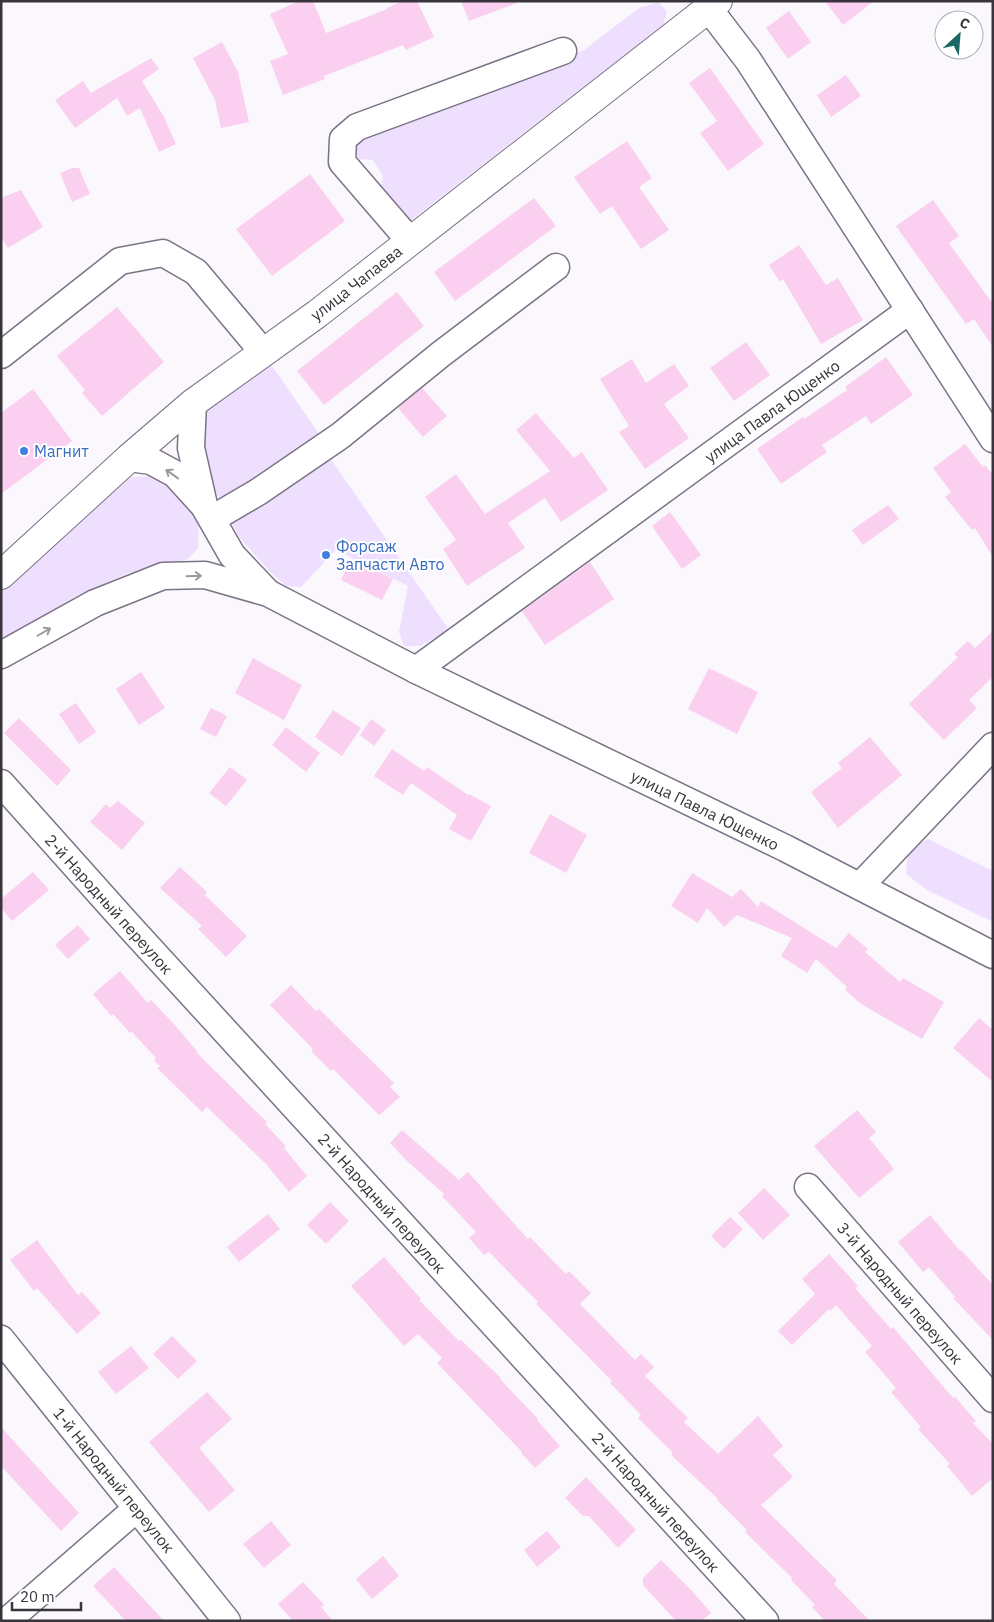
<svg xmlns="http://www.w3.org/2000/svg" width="994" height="1622" viewBox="0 0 994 1622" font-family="'IBM Plex Sans',sans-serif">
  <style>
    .green { fill: #eedfff }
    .building { fill: #fbcff0 }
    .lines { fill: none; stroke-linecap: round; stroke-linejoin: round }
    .minor-casing { stroke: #7b7386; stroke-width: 29 }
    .major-casing { stroke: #7b7386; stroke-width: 30 }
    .minor { stroke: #fff; stroke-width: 26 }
    .major { stroke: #fff; stroke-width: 28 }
    .oneway { stroke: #9c9a9e }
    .shop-dot { fill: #3f7fe0; stroke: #fff; stroke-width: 2 }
    .labels { text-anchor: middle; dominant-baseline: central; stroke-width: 4; stroke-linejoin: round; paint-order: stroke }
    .street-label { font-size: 16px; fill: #38343c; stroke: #fff }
    .shop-label { font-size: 16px; fill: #366cbe; stroke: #fff; text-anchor: start }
  </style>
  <rect width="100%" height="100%" fill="#faf8fc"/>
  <!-- green -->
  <g class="green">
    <polygon points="658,2 667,12 663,25 410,221 381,189 383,176 373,160 359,159 354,150 361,133 471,90 584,50 639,8"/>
    <polygon points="270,363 322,438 328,455 449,630 420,646 404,646 399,632 408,586 336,550 301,587 286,586 271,573 239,537 214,488 200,455 203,413"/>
    <polygon points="153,476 171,482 190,503 199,523 198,548 187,560 128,573 78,595 15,634 1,638 1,590 131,477"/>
    <polygon points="928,839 993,871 993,922 927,890 906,874 908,850"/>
  </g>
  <!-- building -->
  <g class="building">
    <polygon points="299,1 313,1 326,33 387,9 387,8 402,1 417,1 434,37 406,50 403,45 324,76 325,79 283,95 270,61 288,54 270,14"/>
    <polygon points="461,1 517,1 517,3 469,21"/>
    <polygon points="825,1 874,1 843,25"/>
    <polygon points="789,11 811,42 788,59 766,28"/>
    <polygon points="222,42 238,72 249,122 221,128 215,100 193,58"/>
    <polygon points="151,58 159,69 142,81 164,117 176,144 159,152 140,108 127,116 117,98 75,128 55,100 83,81 91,93"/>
    <polygon points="710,68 764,144 728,171 700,133 717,121 689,83"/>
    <polygon points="846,75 861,96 831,117 817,95"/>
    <polygon points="627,141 652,178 639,187 669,230 641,249 612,206 600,214 574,177"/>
    <polygon points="72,168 79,168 90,194 72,202 60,173"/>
    <polygon points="310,174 345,221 272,276 236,229"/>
    <polygon points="21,190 43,227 8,248 1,237 1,198"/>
    <polygon points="534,198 556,226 455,301 434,272"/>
    <polygon points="933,200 959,236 949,243 993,304 993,347 974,319 966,324 896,226"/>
    <polygon points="799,245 826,285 838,278 863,320 821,344 783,279 780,282 769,265"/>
    <polygon points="397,292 424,326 324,405 297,371"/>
    <polygon points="117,307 164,362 102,416 82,393 85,390 57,356"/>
    <polygon points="746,342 770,375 734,401 710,368"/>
    <polygon points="886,357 913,395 871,424 866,416 822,445 827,452 781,484 757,449 803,417 804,419 847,390 845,387"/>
    <polygon points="632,359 646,383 674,364 689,386 664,404 689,438 645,469 619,432 629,426 600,379"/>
    <polygon points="422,388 447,416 423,437 398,408"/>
    <polygon points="33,389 72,441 1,494 1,413"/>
    <polygon points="536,413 574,458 582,452 608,490 561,522 545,498 508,523 525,548 467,586 443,549 456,540 425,497 456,474 485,514 550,471 516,430"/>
    <polygon points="965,444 983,467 985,465 993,475 993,557 975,528 972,530 945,497 951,492 933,468"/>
    <polygon points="888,505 899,519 863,545 852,530"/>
    <polygon points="670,512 701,555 682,569 652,526"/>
    <polygon points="351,559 393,579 382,600 341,580"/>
    <polygon points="590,562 614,599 545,645 522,611"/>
    <polygon points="993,631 993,677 969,700 977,708 944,740 909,704 958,657 954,654 968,641 975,648"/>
    <polygon points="253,658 302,685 284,720 235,693"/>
    <polygon points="709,668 758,692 737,734 688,709"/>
    <polygon points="141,672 165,708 139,725 116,689"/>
    <polygon points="76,703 96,732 79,744 59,714"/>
    <polygon points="211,708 227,716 216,737 200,729"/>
    <polygon points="333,710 361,728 342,756 315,737"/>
    <polygon points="19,718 71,770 57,786 4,733"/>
    <polygon points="371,719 386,730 374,746 360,735"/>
    <polygon points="286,727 320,753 306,772 272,745"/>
    <polygon points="870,737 902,775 838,828 811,792 842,768 838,763"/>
    <polygon points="392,749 424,771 427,767 468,795 469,794 491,806 471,841 449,829 457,815 411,783 403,795 374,776"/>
    <polygon points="230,767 247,780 226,806 209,793"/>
    <polygon points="118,801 145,823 122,850 90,822 106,804 110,808"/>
    <polygon points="550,814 587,835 566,873 529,853"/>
    <polygon points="180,867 207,892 205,895 247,936 226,957 198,929 202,926 160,888"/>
    <polygon points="33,872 49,890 12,921 1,908 1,899"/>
    <polygon points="692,873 732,897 741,889 758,907 761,901 836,948 849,933 868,949 865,952 900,982 903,978 944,1002 922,1039 861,1004 845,990 847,987 816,959 807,973 781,956 792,938 737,915 724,927 707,908 698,923 671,906"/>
    <polygon points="78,925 90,939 68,959 55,945"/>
    <polygon points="120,971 148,1003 151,1000 174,1024 197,1051 196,1052 267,1122 265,1124 286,1146 284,1148 307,1176 289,1192 266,1164 207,1107 202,1112 157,1068 160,1066 154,1060 156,1058 132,1032 130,1033 113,1014 111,1016 93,994"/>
    <polygon points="291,985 316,1011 319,1009 394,1083 390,1087 400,1097 379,1115 333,1069 331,1071 311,1051 313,1049 270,1005"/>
    <polygon points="979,1018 993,1030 993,1082 953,1048"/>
    <polygon points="857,1110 876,1132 869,1138 894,1169 859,1198 814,1146"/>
    <polygon points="402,1130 459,1180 468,1172 528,1239 530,1237 566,1274 569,1271 591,1293 580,1304 635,1360 641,1354 654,1367 645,1376 688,1418 684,1422 718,1454 758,1416 783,1446 773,1455 793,1477 761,1505 837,1580 834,1584 870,1621 825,1621 812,1607 815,1605 791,1580 792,1578 745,1532 747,1530 717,1500 718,1499 671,1455 673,1453 638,1418 641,1415 610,1383 612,1381 536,1304 538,1302 489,1252 484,1255 469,1238 476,1232 442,1196 444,1194 407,1161 390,1143"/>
    <polygon points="764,1188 790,1215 763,1240 738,1213"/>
    <polygon points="330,1202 349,1221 326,1244 307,1225"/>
    <polygon points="268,1214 280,1229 239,1262 227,1247"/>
    <polygon points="930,1215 960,1251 961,1250 993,1285 993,1340 953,1298 955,1297 929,1267 923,1272 898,1242"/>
    <polygon points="730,1217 743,1229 724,1249 711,1236"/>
    <polygon points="37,1240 78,1295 82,1292 101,1313 77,1334 37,1288 34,1291 10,1260"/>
    <polygon points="829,1254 858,1286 855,1288 891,1329 893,1327 953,1398 955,1397 976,1421 973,1423 993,1444 993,1478 972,1496 947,1466 950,1464 918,1429 921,1427 891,1392 896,1388 865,1352 872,1346 836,1305 830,1311 829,1309 792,1345 778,1331 815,1294 802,1279"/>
    <polygon points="384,1257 421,1299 419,1300 459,1341 461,1340 501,1378 500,1379 538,1419 537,1420 560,1446 535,1468 521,1453 522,1452 437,1363 442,1358 418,1334 404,1346 351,1286"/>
    <polygon points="172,1336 197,1361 178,1379 153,1354"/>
    <polygon points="131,1346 149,1368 116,1394 98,1372"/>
    <polygon points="207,1392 232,1419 199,1448 235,1490 209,1512 149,1442"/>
    <polygon points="1,1427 79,1513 61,1531 1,1466"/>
    <polygon points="586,1477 636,1530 618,1548 589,1516 583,1516 565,1498"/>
    <polygon points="271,1521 291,1545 264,1568 243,1544"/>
    <polygon points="547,1531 561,1547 537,1567 524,1550"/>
    <polygon points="383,1556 399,1576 372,1599 356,1579"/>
    <polygon points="661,1560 693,1592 711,1613 701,1621 676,1621 643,1585 643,1578"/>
    <polygon points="114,1567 164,1621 126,1621 93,1586"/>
    <polygon points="303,1582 324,1605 321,1607 333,1621 293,1621 278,1604"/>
  </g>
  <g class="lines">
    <defs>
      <g id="minor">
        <polyline points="709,9 748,60 993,439"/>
        <polyline points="410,241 342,162 343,139 357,127 563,51"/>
        <polyline points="1,355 120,261 163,253 196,272 263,352"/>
        <polyline points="193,403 191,448 204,505"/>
        <polyline points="129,458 151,461 175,474 204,506 232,555 267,592"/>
        <polyline points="212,519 258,492 340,436 441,354 556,267"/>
        <polyline points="1,655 95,603 163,576 205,575 268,593 416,670 785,848 993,955"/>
        <polyline points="416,670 910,310"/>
        <polyline points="1,783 129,926 765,1621"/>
        <polyline points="860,886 993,746"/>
        <polyline points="808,1187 993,1399"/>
        <polyline points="1,1339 227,1621"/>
        <polyline points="7,1621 136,1509"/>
      </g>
      <polyline id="major" points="1,575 129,458 193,403 317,314 718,1"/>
    </defs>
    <!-- minor casing -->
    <use href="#minor" class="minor-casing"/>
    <!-- major casing -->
    <use href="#major" class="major-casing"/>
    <!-- minor -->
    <use href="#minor" class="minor"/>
    <!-- major -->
    <use href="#major" class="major"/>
  </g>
  <!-- one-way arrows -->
  <defs><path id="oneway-shaft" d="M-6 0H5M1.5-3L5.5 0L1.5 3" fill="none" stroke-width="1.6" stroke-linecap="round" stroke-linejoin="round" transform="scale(1.25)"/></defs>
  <g class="oneway">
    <use href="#oneway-shaft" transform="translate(172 474) rotate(-144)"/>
    <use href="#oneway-shaft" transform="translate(194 576) rotate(-2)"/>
    <use href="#oneway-shaft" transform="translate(44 632) rotate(-30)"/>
  </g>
  <!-- markers -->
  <g class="shop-dot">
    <circle cx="24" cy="451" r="5"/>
    <circle cx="326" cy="555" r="5"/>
  </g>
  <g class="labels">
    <!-- street labels -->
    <g class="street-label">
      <text transform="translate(356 283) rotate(-38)">улица Чапаева</text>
      <text transform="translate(772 411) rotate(-36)">улица Павла Ющенко</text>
      <text transform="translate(705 810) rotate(26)">улица Павла Ющенко</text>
      <text transform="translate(109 904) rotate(48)">2-й Народный переулок</text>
      <text transform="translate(382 1203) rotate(48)">2-й Народный переулок</text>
      <text transform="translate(900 1293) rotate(49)">3-й Народный переулок</text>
      <text transform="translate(114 1480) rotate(51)">1-й Народный переулок</text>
      <text transform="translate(656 1502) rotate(48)">2-й Народный переулок</text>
    </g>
    <!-- shop labels -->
    <g class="shop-label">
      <text x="34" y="451">Магнит</text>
      <text x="336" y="546">Форсаж<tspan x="336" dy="18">Запчасти Авто</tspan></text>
    </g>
  </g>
  <!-- border -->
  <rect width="994" height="1622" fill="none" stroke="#38343c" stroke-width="5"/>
  <!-- north arrow -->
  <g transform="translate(959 35) rotate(26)"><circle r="24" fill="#ffffff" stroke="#afaeb1"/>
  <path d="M0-4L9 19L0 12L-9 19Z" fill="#1a6765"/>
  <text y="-8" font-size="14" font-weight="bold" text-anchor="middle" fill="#38343c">С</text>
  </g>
  <!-- scale -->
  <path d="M12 1602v8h69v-8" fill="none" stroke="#38343c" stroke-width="2.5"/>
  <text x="20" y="1602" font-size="15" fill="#38343c" stroke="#ffffff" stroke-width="4" paint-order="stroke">20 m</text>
</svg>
